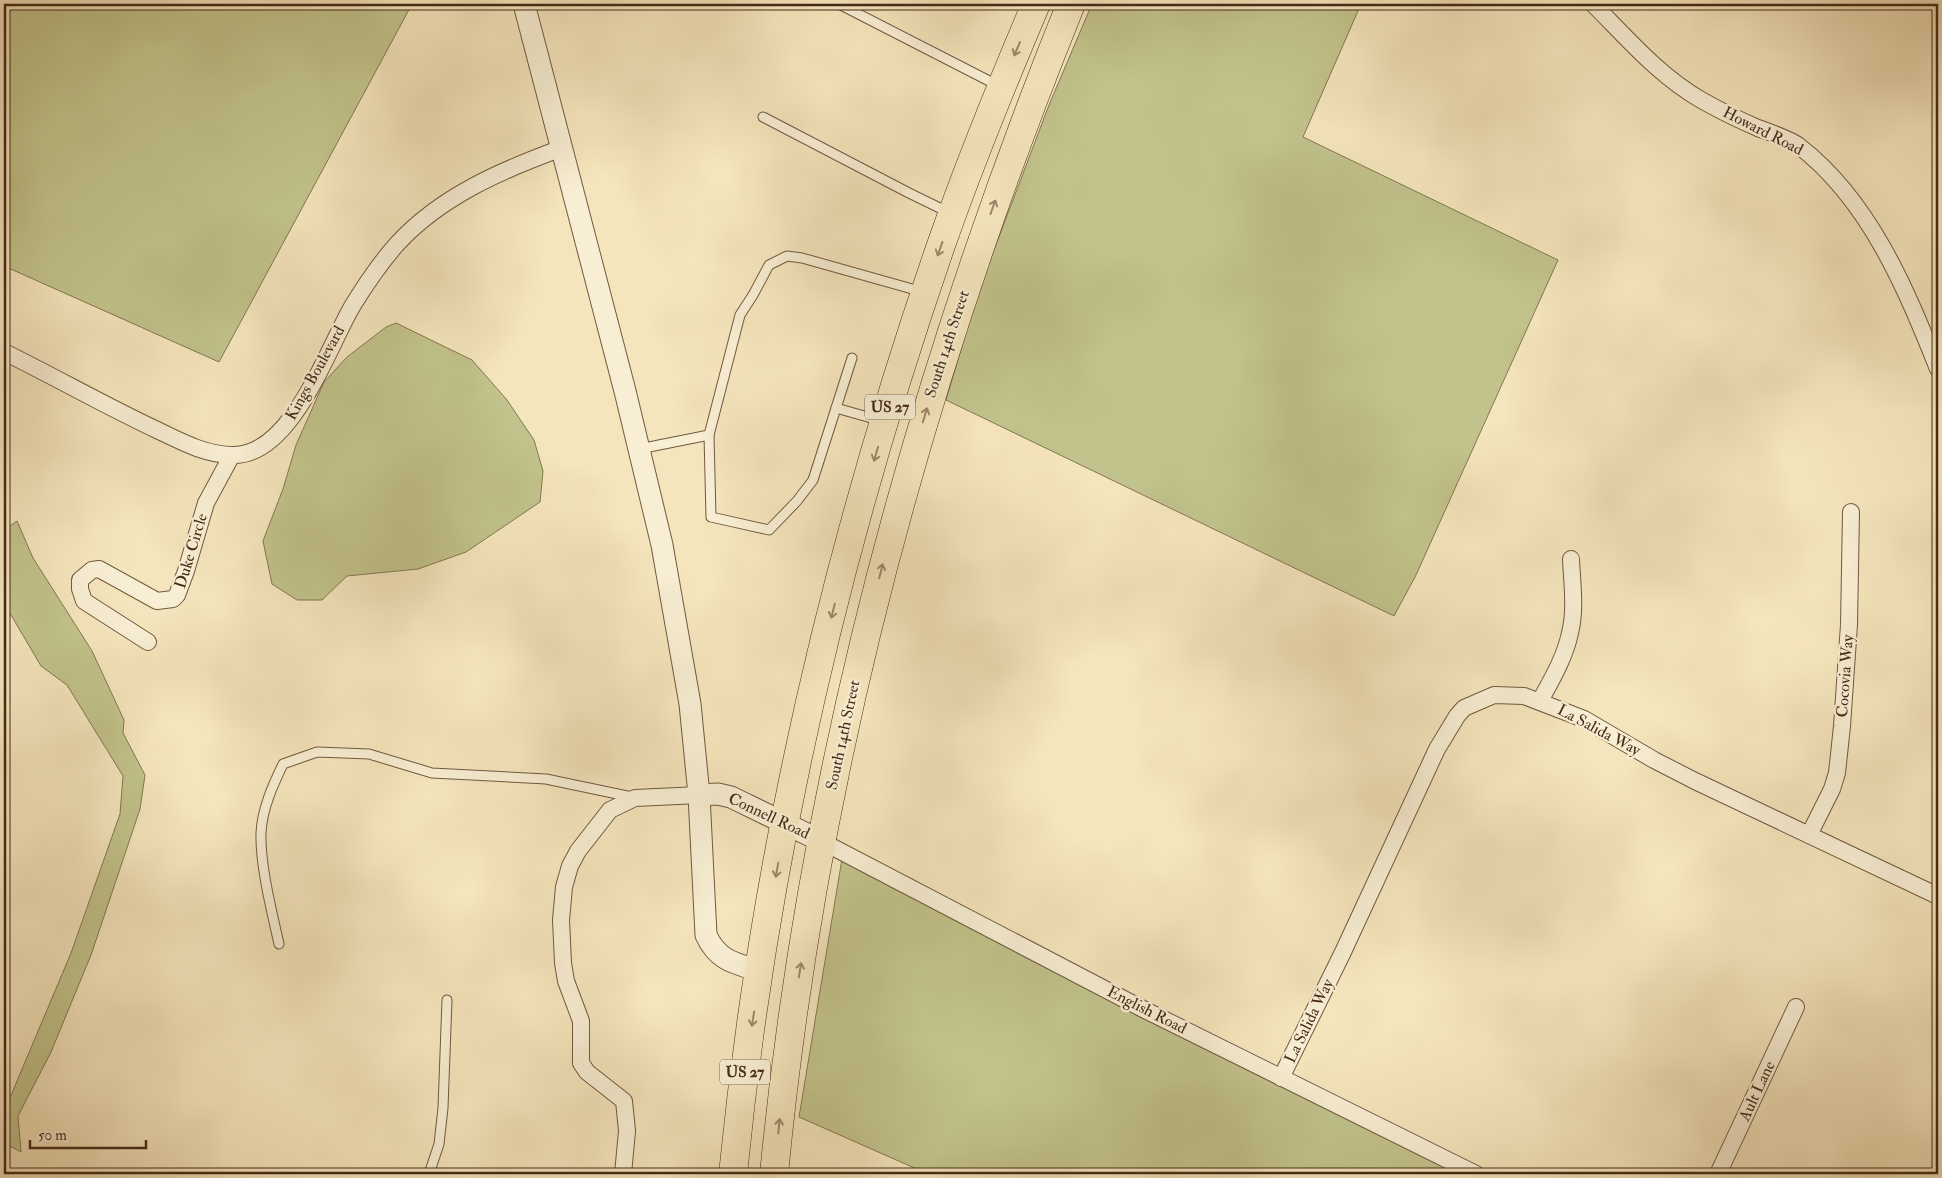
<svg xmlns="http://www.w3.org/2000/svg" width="1942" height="1178" viewBox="0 0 1942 1178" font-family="'IM FELL Double Pica',serif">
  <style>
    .green { fill: #c2c38c; stroke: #847652 }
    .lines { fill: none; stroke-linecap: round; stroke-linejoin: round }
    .service-casing { stroke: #715940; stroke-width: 11 }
    .minor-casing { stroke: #715940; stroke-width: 18 }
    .tertiary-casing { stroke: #715940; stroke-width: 23 }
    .trunk-casing { stroke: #452a17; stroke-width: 29 }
    .service { stroke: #f8eed3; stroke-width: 9 }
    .minor { stroke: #f8eed3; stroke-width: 16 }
    .tertiary { stroke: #f8eed3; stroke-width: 21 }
    .trunk { stroke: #f5e5bc; stroke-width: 28 }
    .oneway { stroke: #9d886a }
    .labels { text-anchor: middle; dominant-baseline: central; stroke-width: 4.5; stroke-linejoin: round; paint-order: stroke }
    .shield { fill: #f8eed3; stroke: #7b654f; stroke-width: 1 }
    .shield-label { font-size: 15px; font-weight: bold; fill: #452a17 }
    .street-label { font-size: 16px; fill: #452a17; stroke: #f8eed3 }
  </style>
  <rect width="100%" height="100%" fill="#f5e5bc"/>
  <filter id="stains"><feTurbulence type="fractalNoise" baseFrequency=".004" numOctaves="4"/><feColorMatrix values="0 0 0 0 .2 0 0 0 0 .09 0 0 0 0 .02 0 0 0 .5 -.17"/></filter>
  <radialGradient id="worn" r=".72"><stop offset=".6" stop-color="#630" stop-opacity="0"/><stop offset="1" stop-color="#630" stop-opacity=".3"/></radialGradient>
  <!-- green -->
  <g class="green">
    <polygon points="4,4 412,4 219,362 4,266"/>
    <polygon points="1092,4 1361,4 1303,137 1558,260 1416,575 1394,616 946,400 978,292 1049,105"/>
    <polygon points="396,323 472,360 507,400 534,440 543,471 540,502 466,552 418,569 347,576 322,600 297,600 272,584 263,541 283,489 296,445 324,382 347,357 386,327"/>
    <polygon points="17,521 33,558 92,651 124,720 123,733 145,775 140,809 91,955 51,1052 18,1116 21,1152 4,1143 4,1112 71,953 120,814 123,776 67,685 41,666 4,603 4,530"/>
    <polygon points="842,859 1476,1174 928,1174 799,1117"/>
  </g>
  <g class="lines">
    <defs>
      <g id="service">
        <polyline points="839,4 999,86"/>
        <polyline points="763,117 909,193 950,213"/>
        <polyline points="836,408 882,421"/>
        <polyline points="709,435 711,517 769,530 797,501 813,480 852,358"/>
        <polyline points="639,449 709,435 740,315 753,295 769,265 787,256 802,258 923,292"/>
        <path d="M 279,944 C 272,912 260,866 261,833 C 262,809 273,785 283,764 L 317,752 L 369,754 L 432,773 L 546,779 L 632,797"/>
        <polyline points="429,1174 439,1144 443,1108 447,1000"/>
      </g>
      <g id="minor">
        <path d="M 1593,4 C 1627,38 1660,77 1703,101 C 1721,111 1739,120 1758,128 C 1771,133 1788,138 1799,146 C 1870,201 1906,289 1938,369"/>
        <path d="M 4,352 C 55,377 104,405 155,429 C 180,441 205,455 233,455 C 292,456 328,347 353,305 C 366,284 380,263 397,244 C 441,196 502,170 562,148"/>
        <polyline points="148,642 84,601 80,589 80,580 92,570 99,569 157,601 173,599 177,595 186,571 206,503 232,455"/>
        <path d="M 1540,701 C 1552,679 1565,657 1570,633 C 1576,609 1572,583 1571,559"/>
        <polyline points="1809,835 1832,789 1837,773 1842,726 1849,625 1851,512"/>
        <polyline points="821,841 1143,1009 1476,1174"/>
        <polyline points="1281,1078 1343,952 1437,749 1457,716 1464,708 1494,695 1524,696 1584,719 1654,760 1695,781 1938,896"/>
        <polyline points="623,1174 627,1131 624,1101 587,1072 581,1063 581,1021 566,981 563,963 561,920 564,887 570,866 578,851 610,810 635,798 699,795"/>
        <polyline points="1718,1174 1796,1007"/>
      </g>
      <g id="tertiary">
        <path d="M 524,4 L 625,391 L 662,545 L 690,704 L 699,795 L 706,935 C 718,961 734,963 760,971"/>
        <polyline points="699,795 718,794 731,797 821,841"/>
      </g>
      <g id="trunk">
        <path d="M 733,1174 C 764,860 837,546 940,248 C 969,165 1002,84 1036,4"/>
        <path d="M 774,1174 C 813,769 919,380 1071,4"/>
      </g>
    </defs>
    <!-- service casing -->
    <use href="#service" class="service-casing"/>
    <!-- minor casing -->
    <use href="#minor" class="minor-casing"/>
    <!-- tertiary casing -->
    <use href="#tertiary" class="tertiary-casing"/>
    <!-- trunk casing -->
    <use href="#trunk" class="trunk-casing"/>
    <!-- service -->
    <use href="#service" class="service"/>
    <!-- minor -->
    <use href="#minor" class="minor"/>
    <!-- tertiary -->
    <use href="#tertiary" class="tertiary"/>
    <!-- trunk -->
    <use href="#trunk" class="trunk"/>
  </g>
  <!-- one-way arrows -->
  <defs><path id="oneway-shaft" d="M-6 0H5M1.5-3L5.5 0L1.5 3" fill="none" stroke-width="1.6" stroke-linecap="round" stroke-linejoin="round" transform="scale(1.25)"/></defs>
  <g class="oneway">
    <use href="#oneway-shaft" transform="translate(1017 49) rotate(113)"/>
    <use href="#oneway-shaft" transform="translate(993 207) rotate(-70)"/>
    <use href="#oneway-shaft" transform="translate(940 249) rotate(109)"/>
    <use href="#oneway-shaft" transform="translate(925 415) rotate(-73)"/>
    <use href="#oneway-shaft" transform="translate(876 454) rotate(106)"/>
    <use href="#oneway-shaft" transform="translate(881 571) rotate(-76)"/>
    <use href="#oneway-shaft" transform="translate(833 611) rotate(104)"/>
    <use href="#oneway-shaft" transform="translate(777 870) rotate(100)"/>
    <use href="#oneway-shaft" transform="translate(800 970) rotate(-81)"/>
    <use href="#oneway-shaft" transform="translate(753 1019) rotate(99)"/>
    <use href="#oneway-shaft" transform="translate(779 1126) rotate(-84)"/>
  </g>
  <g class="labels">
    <!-- shield labels -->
    <g class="shield">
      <rect x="865" y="394.5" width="50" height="25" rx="4"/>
      <rect x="720" y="1059.5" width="50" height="25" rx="4"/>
    </g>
    <g class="shield-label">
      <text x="890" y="407">US 27</text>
      <text x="745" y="1072">US 27</text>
    </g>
    <!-- street labels -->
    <g class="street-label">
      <text transform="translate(1763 131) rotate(27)">Howard Road</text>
      <text transform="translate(947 344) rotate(-72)">South 14th Street</text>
      <text transform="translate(315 373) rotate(-61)">Kings Boulevard</text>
      <text transform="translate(191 551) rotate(-73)">Duke Circle</text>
      <text transform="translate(1845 676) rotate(-86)">Cocovia Way</text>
      <text transform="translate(1599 730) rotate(28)">La Salida Way</text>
      <text transform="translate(843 735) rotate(-78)">South 14th Street</text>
      <text transform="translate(769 816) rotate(25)">Connell Road</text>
      <text transform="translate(1147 1010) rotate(27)">English Road</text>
      <text transform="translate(1309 1021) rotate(-64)">La Salida Way</text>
      <text transform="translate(1757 1091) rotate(-65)">Ault Lane</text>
    </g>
  </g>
  <!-- margin -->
  <rect width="1942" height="1178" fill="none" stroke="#f5e5bc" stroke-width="20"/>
  <rect x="5" y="5" width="1932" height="1168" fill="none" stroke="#452a17" stroke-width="2.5"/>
  <rect x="10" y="10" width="1922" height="1158" fill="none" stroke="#452a17"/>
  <!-- scale -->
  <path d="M30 1140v8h116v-8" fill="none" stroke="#452a17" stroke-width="2.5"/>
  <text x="38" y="1140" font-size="15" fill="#452a17" stroke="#f8eed3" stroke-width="4" paint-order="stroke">50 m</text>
  <rect width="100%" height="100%" filter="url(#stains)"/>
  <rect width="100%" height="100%" fill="url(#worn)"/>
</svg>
